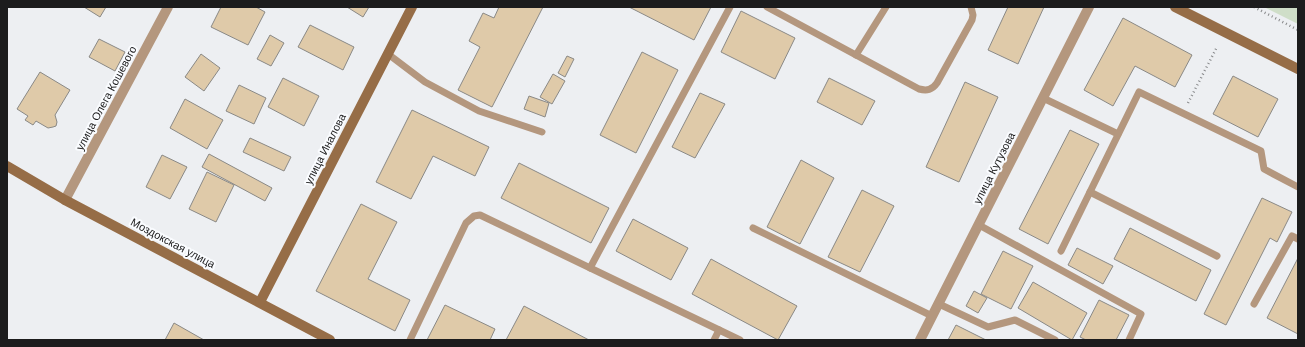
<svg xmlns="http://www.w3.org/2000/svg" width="1305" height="347" viewBox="0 0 1305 347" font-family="Helvetica,sans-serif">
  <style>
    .green { fill: #cfdec8 }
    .building { fill: #dfcaa9; stroke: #8a8986 }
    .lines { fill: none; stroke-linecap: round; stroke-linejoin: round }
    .path { stroke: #88898b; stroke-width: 2.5; stroke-dasharray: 1 3; stroke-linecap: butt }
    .lane { stroke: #b4977e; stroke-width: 7 }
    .street { stroke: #b4977e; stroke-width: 10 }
    .secondary { stroke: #966d47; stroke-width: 10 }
    .labels { text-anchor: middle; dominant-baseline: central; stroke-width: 4; stroke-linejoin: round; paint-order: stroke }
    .street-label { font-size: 11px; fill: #1c1c1d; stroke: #fafcff }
  </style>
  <rect width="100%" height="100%" fill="#edeff2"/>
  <!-- green -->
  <polygon class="green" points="1264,7 1298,7 1298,24"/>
  <!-- building -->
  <g class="building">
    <polygon points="84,7 106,7 100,17"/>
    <polygon points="221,7 256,7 265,12 248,45 211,27"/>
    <polygon points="347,7 369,7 363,17"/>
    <polygon points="499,7 543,7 492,107 458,90 480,47 469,41 483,13 494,18"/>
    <polygon points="629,7 711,7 694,40"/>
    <polygon points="1008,7 1044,7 1018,64 988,50"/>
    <polygon points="741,11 795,38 775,79 721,52"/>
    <polygon points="1123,18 1192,55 1175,87 1135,66 1113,106 1084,90"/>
    <polygon points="310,25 354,47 343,70 298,47"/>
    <polygon points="270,35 284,43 271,66 257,59"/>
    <polygon points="99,39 125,52 115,71 89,57"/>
    <polygon points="642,52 678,70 636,153 600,135"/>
    <polygon points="201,54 220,68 204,91 185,77"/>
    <polygon points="567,56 574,59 565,77 558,73"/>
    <polygon points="40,72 70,90 55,115 57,122 56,126 53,127 48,128 36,121 33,125 25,120 28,116 17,109"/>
    <polygon points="553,74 565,81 552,104 540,97"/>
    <polygon points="1233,76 1278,99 1258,137 1213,114"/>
    <polygon points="283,78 319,96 304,126 268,107"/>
    <polygon points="829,78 875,101 862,125 817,102"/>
    <polygon points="965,82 998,97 959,182 926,167"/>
    <polygon points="239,85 266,98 254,124 226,111"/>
    <polygon points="700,93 725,104 695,158 672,147"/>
    <polygon points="529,96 549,103 545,117 524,109"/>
    <polygon points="185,99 223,120 207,149 170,128"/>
    <polygon points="412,110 489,147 475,176 433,156 411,199 376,182"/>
    <polygon points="1070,130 1099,144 1048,244 1019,229"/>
    <polygon points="250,138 291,157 284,171 243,152"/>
    <polygon points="209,154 272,188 265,201 202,167"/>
    <polygon points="162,155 187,167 170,199 146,187"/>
    <polygon points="801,160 834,178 800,244 767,227"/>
    <polygon points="519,163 609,208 591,243 501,198"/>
    <polygon points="207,172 234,185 216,222 189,209"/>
    <polygon points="862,190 894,206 860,272 828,257"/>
    <polygon points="1262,198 1292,212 1277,242 1270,238 1226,325 1204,314"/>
    <polygon points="361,204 397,222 368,279 410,300 395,331 316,291"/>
    <polygon points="633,219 688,248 671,280 616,251"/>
    <polygon points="1130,228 1211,270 1196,301 1114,259"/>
    <polygon points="1077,248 1113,266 1103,284 1068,265"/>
    <polygon points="1003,251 1033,266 1011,309 981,294"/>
    <polygon points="1298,258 1298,334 1267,318"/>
    <polygon points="711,259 797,306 778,340 692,294"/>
    <polygon points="1033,282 1087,313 1072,340 1018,308"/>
    <polygon points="974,291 987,298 978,313 966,306"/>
    <polygon points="1099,300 1129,315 1116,340 1086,340 1080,337"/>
    <polygon points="445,305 495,329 490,340 427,340"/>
    <polygon points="524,306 589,340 506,340"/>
    <polygon points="174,323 204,340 165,340"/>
    <polygon points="956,325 986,340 948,340"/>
  </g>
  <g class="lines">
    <!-- path -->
    <g class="path">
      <polyline points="1254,7 1298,30"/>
      <polyline points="1188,103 1217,47"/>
    </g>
    <!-- lane -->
    <g class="lane">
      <path d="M 767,7 L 919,89 C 927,91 932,90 937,83 L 972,20 L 973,15 L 971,7"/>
      <polyline points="388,54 425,82 479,111 542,132"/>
      <polyline points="856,55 886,7"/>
      <polyline points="1043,98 1118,134"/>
      <polyline points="1090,192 1217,256"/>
      <polyline points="979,225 1141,314 1129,340"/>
      <polyline points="753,228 932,316"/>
      <polyline points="1061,251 1139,92 1261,151 1264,169 1298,187"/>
      <polyline points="590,268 730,7"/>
      <polyline points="939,304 988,327 1015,320 1055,340"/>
      <polyline points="1254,304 1292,236 1298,239"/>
      <polyline points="410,340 466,223 474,216 480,215 740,340"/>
      <polyline points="714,340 719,330"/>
    </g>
    <!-- street -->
    <g class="street">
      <polyline points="65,200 168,7"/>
      <polyline points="920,340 1089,7"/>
    </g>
    <!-- secondary -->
    <g class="secondary">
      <polyline points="1175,7 1298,69"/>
      <polyline points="7,166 65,200 330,340"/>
      <polyline points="260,302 412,7"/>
    </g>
  </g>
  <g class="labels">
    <!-- street labels -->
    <g class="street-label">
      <text transform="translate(106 98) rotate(-62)">улица Олега Кошевого</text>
      <text transform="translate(325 149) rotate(-63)">улица Иналова</text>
      <text transform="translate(994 168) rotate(-63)">улица Кутузова</text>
      <text transform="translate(173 243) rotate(28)">Моздокская улица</text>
    </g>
  </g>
  <!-- border -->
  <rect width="1305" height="347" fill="none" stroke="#1c1c1d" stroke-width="16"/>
</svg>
